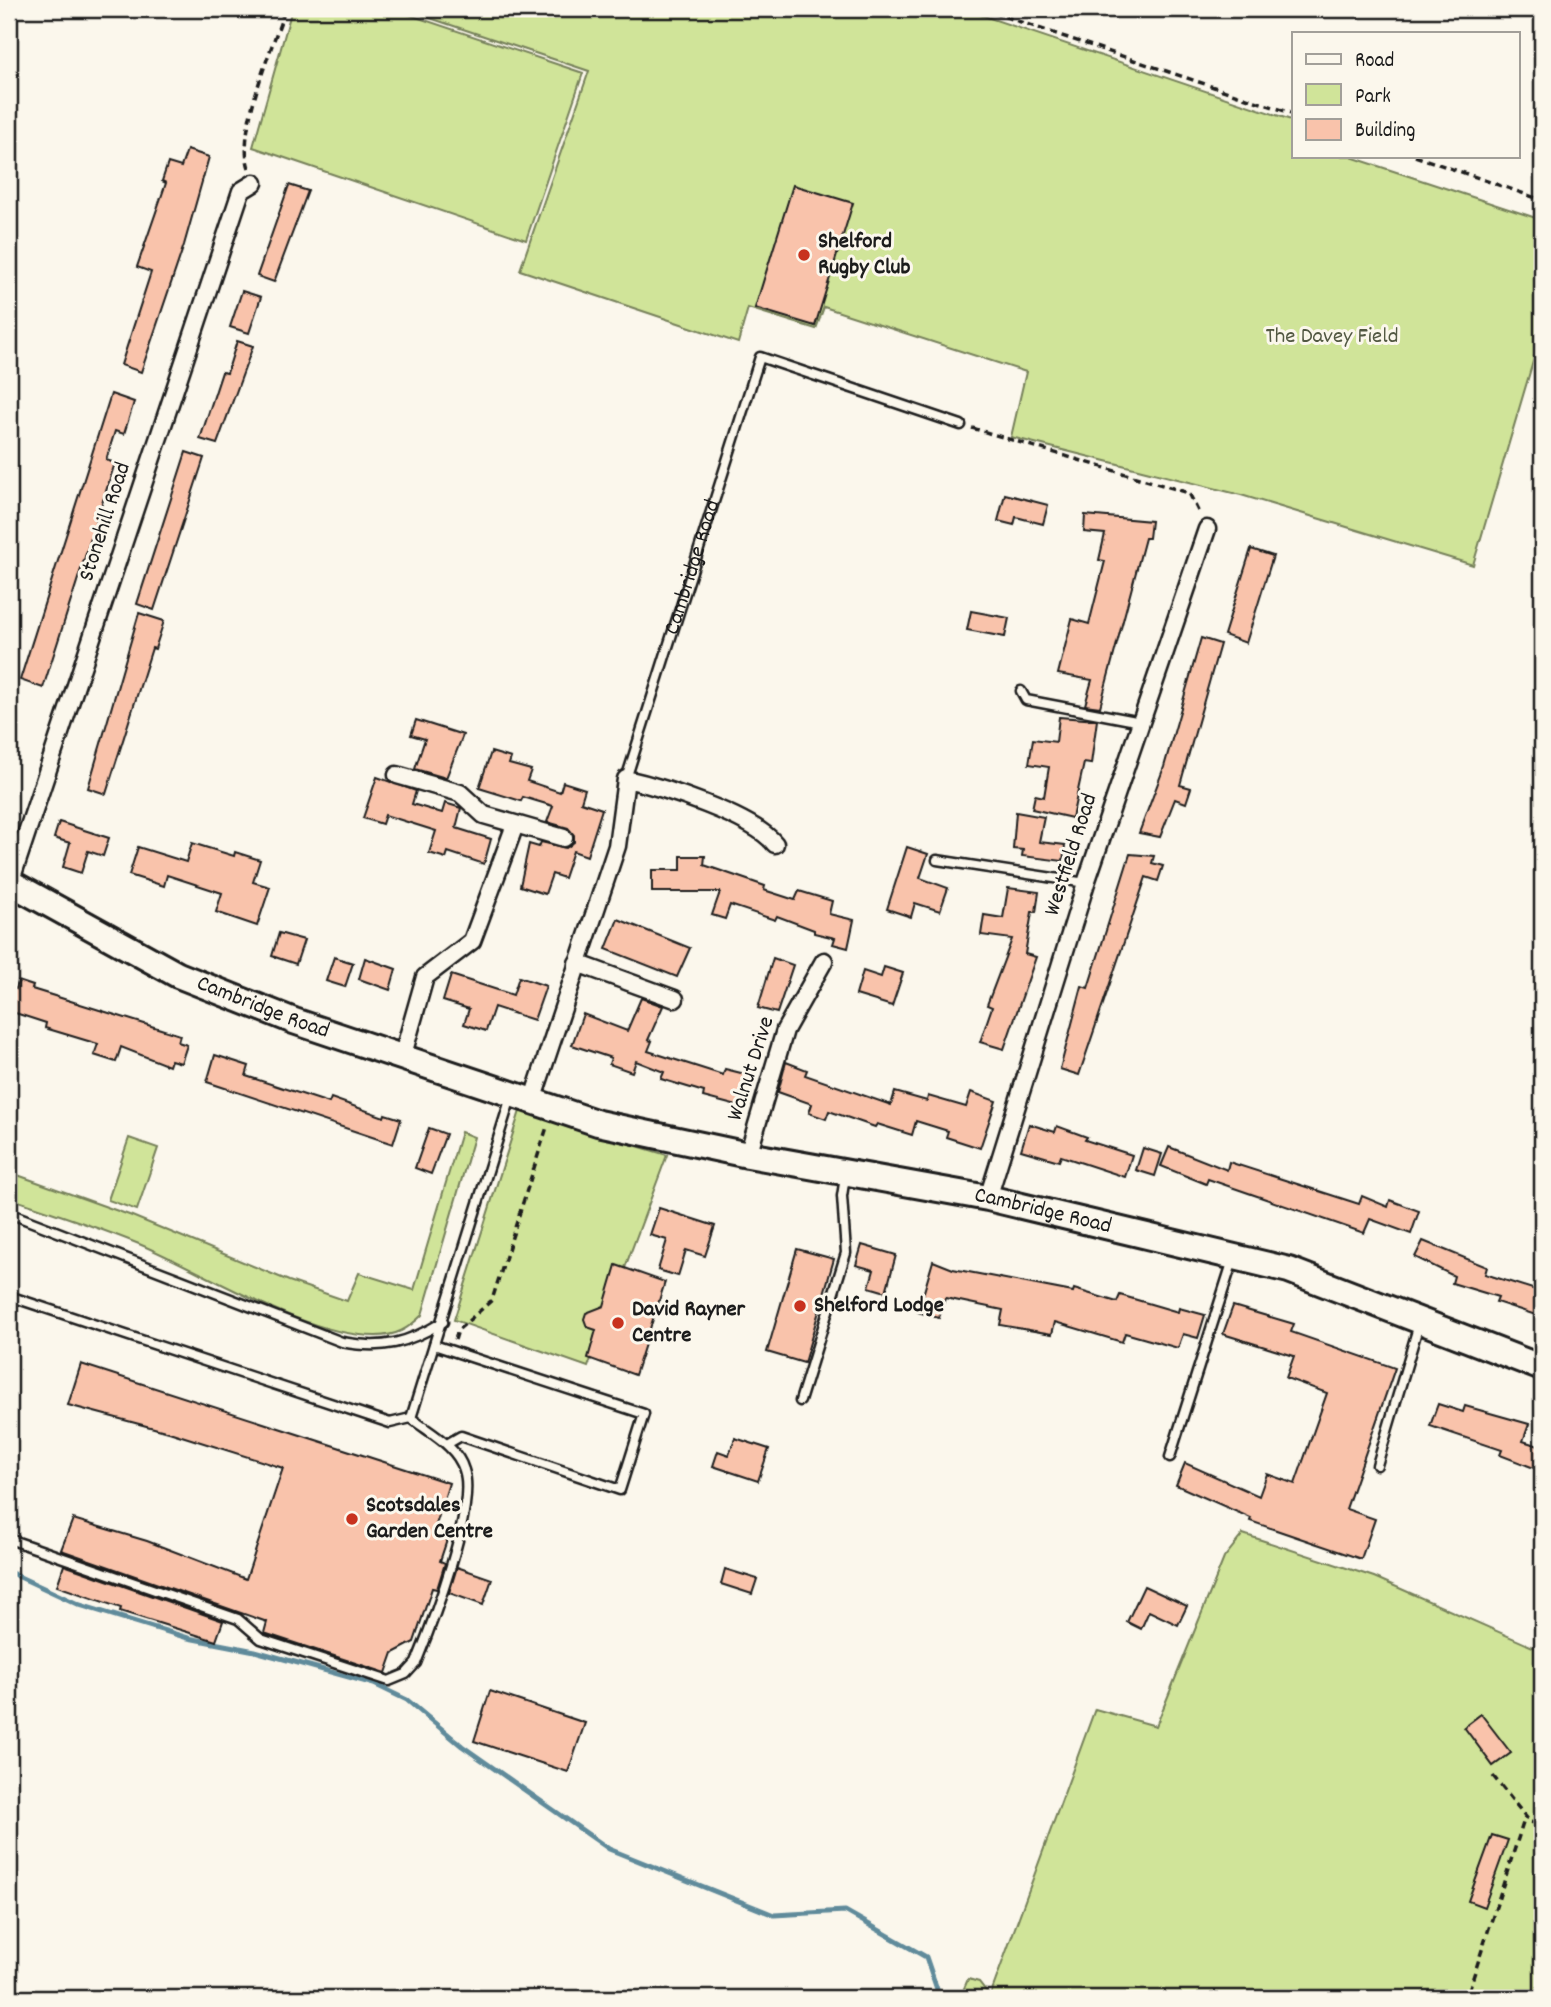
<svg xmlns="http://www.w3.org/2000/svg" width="1551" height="2007" viewBox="0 0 1551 2007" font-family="Dekko,sans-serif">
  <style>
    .green { fill: #d0e499; stroke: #76805a; stroke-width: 2 }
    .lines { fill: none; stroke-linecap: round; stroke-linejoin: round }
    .stream { stroke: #608b9b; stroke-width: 5 }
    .building { fill: #f9c3ab; stroke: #1c1c1c; stroke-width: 2 }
    .service-casing { stroke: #1c1c1c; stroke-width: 13 }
    .minor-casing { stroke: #1c1c1c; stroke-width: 21 }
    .primary-casing { stroke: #1c1c1c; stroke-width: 30 }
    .path { stroke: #1c1c1c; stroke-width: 3.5; stroke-dasharray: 7 5; stroke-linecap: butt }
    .service { stroke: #fbf7ec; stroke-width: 8 }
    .minor { stroke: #fbf7ec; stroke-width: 16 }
    .primary { stroke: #fbf7ec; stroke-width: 24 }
    .poi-dot { fill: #c8321e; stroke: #fbf7ec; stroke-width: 2.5 }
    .labels { text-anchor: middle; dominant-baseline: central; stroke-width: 6; stroke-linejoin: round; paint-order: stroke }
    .poi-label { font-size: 23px; font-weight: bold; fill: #1c1c1c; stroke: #fbf7ec; text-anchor: start }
    .park-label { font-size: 23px; fill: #525842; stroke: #fbf7ec }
    .street-label { font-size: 23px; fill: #1c1c1c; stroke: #fbf7ec }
  </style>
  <rect width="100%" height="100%" fill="#fbf7ec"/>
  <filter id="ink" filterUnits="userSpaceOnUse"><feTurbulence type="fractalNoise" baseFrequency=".0143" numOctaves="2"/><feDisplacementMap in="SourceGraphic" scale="14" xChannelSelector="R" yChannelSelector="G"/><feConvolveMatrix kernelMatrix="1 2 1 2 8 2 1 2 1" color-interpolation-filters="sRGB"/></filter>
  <g filter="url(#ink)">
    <!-- green -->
    <g class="green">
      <polygon points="292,9 392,9 583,73 526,240 253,147"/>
      <polygon points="403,9 963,9 1294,121 1294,156 1348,156 1542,220 1542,331 1473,565 1241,495 1011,437 1026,372 824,307 816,329 748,308 738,343 520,270 589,71"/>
      <polygon points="520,1111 667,1155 588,1367 454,1320"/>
      <path d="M 461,1132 L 474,1137 L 422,1315 C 408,1329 396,1336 376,1336 C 304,1336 206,1272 139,1244 C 97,1227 52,1212 9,1198 L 9,1172 L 132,1216 L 289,1281 L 347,1301 L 359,1273 L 414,1290 Z"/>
      <polygon points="129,1138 158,1148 137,1210 108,1200"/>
      <polygon points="1243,1534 1374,1577 1542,1651 1542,1821 1536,1835 1542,1838 1542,1998 960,1998 968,1979 979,1982 990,1996 1095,1709 1156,1726 1224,1558"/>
    </g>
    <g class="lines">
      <!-- stream -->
      <polyline class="stream" points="9,1572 80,1605 188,1638 255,1651 374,1684 407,1700 462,1746 609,1849 774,1915 845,1911 926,1957 940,1998"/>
    </g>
    <!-- building -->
    <g class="building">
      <polygon points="187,150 209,157 184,245 141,372 121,365 151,272 137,267 166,183 162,181 168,163 181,167"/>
      <polygon points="289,185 308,191 274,282 257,276"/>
      <polygon points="793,185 853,203 815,326 755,308"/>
      <polygon points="242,291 261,297 249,333 230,327"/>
      <polygon points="237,341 253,346 217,444 200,439 222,372 227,373"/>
      <polygon points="111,394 134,402 124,434 115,431 106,460 115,463 43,688 20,680"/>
      <polygon points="186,452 204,458 154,610 137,604"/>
      <polygon points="1005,494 1048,505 1043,524 1016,517 1014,525 998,521"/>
      <polygon points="1085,515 1151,521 1149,538 1145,538 1100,707 1085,705 1092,680 1058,674 1072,619 1089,624 1105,561 1099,560 1105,534 1084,532"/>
      <polygon points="1251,549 1273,556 1246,643 1224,635"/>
      <polygon points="971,611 1009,618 1005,637 967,630"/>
      <polygon points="139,613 164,621 155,649 152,648 106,794 88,788"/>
      <polygon points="1201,638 1220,644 1180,785 1191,788 1186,803 1175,799 1160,837 1139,833 1164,767"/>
      <polygon points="1059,717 1097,720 1091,764 1084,763 1072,818 1032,809 1035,795 1044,797 1049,767 1029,764 1033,739 1056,742"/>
      <polygon points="416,720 463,735 446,778 415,769 425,739 411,735"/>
      <polygon points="491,752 511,758 509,764 531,770 527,781 560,792 563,782 585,789 581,802 602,809 587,856 573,851 564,878 552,874 545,894 520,886 529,844 539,847 541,842 566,848 574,842 574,835 568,828 547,822 553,806 523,797 521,801 479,788"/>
      <polygon points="377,777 416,791 412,804 442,813 445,803 461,808 456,828 491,839 484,864 448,852 446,858 429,853 436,831 385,815 382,824 363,818"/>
      <polygon points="1016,812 1044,817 1039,842 1065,845 1063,861 1022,856 1023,850 1013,849"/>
      <polygon points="59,822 109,838 103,856 88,851 81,873 63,867 70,843 54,838"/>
      <polygon points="192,843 234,856 235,852 260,860 253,882 270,887 257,926 216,912 222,893 167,875 164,886 129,875 138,847 186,862"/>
      <polygon points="907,847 928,854 920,878 948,888 940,911 915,903 911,917 887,909"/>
      <polygon points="1130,854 1154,856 1152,863 1163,866 1158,881 1146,877 1079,1075 1060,1069 1082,986 1088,988"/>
      <polygon points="681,856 705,856 704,865 765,886 764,890 795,900 799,891 832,901 829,914 854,920 848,948 833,944 835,938 814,933 814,930 777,916 775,920 730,905 725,919 712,915 720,892 652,892 652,870 681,870"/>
      <polygon points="1008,888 1039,892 1036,912 1032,912 1025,954 1036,957 1004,1049 980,1042 992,1007 987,1005 1012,939 981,935 984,915 1003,918"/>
      <polygon points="618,919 690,948 677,977 606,949"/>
      <polygon points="279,933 304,940 296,964 272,956"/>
      <polygon points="334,957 353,963 345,987 326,981"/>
      <polygon points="365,958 396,969 390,990 359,979"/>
      <polygon points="773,958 793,965 777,1013 758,1008"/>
      <polygon points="884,967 903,973 892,1006 856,995 863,971 881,977"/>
      <polygon points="451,975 513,995 519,977 546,986 534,1020 494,1007 486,1031 464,1024 469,1009 443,1001"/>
      <polygon points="18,981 33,986 32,989 180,1035 178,1042 187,1045 181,1063 171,1060 169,1066 121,1047 116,1062 94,1055 98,1044 45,1028 46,1023 9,1011 9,986 16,989"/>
      <polygon points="641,998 663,1006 648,1040 652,1041 648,1051 723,1075 725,1069 749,1075 741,1107 703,1097 704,1092 661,1079 664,1072 636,1061 632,1072 609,1064 611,1058 572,1045 583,1014 627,1031"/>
      <polygon points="215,1055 249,1066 246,1076 329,1103 331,1098 384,1117 385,1114 401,1119 393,1144 207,1082"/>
      <polygon points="786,1062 807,1070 805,1075 891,1105 895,1092 927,1101 928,1096 966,1107 971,1092 996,1101 980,1148 946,1137 948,1131 916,1121 912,1135 877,1124 875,1127 829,1111 826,1119 809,1113 812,1104 778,1092"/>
      <polygon points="1029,1124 1055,1132 1057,1126 1087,1137 1085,1140 1132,1155 1125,1177 1061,1156 1059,1161 1021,1150"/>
      <polygon points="429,1128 446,1134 431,1174 415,1168"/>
      <polygon points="1169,1147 1227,1170 1229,1162 1359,1204 1362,1196 1388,1207 1390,1200 1419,1211 1411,1234 1370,1219 1364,1233 1208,1179 1206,1184 1161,1166"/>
      <polygon points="1143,1148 1162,1154 1155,1176 1136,1170"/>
      <polygon points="659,1208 715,1226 705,1256 686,1250 678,1276 658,1270 667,1240 650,1235"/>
      <polygon points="1423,1241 1487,1267 1485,1274 1542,1292 1542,1317 1496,1302 1498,1297 1452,1283 1454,1276 1415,1257"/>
      <polygon points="862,1245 896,1255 886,1292 869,1287 874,1270 856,1265"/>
      <polygon points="797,1249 834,1259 804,1363 767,1352"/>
      <polygon points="933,1261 953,1269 1073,1292 1074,1289 1117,1302 1120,1295 1178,1312 1179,1308 1205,1315 1198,1338 1183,1334 1178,1348 1125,1333 1122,1342 1055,1322 1052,1334 1000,1325 1003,1310 945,1298 939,1318 918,1312"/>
      <polygon points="616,1265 665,1282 635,1375 588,1358 596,1330 587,1327 584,1319 586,1313 604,1306"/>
      <polygon points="1233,1306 1294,1324 1291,1332 1395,1368 1346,1509 1375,1519 1361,1559 1250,1521 1251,1518 1176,1485 1185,1463 1259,1496 1267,1474 1295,1484 1327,1393 1286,1378 1294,1356 1223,1334"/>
      <polygon points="81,1364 449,1483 436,1525 450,1531 440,1561 445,1563 437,1589 432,1588 414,1642 393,1653 386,1673 264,1633 267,1622 61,1550 73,1519 147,1541 246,1579 283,1468 169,1432 68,1405"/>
      <polygon points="1438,1404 1463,1412 1465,1406 1529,1424 1523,1441 1542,1447 1542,1471 1500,1455 1502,1450 1430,1426"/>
      <polygon points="735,1438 769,1449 758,1481 713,1466 718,1451 729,1455"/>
      <polygon points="64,1565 223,1621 216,1641 120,1611 121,1608 57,1586"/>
      <polygon points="457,1567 492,1579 483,1605 449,1593"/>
      <polygon points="725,1569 757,1579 752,1594 721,1584"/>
      <polygon points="1144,1586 1187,1606 1178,1625 1149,1611 1141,1629 1127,1622"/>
      <polygon points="490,1691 585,1723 568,1772 474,1741"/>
      <polygon points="1481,1714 1511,1753 1493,1766 1464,1727"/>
      <polygon points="1492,1835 1508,1840 1484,1907 1468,1901"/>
    </g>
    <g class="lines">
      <defs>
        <g id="service">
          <polyline points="1021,691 1026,700 1141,722"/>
          <path id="s1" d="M 626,779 L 760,357 L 961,425"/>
          <polyline points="937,860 1086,883"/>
          <path d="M 9,1213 L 342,1342 C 383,1350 408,1343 443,1322"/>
          <polyline points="9,1296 390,1423 411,1418"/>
          <polyline points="434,1345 644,1414 620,1490 461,1436 447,1444"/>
          <polyline points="800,1401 846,1253 842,1196 845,1177"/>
          <polyline points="411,1418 511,1097"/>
          <polyline points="1170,1457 1233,1260"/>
          <polyline points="1377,1465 1419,1324"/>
          <path d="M 9,1539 L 238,1619 L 261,1639 L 389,1681 L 406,1674 L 416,1663 C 432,1624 477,1508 464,1470 C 457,1446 430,1433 411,1418"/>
        </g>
        <g id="minor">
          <polyline points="397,775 460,793 484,815 564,838"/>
          <polyline points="10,883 241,191 254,183"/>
          <polyline points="577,963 675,999"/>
          <polyline points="402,1058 425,977 472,941 515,825"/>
          <path d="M 532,1101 L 617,846 L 626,779 C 662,787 753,816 775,844"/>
          <polyline points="748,1155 785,1030 824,961"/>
          <polyline points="988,1198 1086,883 1207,529"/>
        </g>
        <g id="primary">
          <path id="s2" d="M 9,882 L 178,975 L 294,1021 L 598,1123 L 748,1155 L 988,1198 L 1289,1270 L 1542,1368"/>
        </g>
      </defs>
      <!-- service casing -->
      <use href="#service" class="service-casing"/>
      <!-- minor casing -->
      <use href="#minor" class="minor-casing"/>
      <!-- primary casing -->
      <use href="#primary" class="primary-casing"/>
      <!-- path -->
      <g class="path">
        <polyline points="982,9 1294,114"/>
        <polyline points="1415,156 1542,200"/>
        <path d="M 249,168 C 236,129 272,49 285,9"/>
        <polyline points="972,428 1189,493 1200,515"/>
        <polyline points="455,1340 458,1330 492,1300 547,1127"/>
        <polyline points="1493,1776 1530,1822 1542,1824"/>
        <polyline points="1469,1990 1525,1817"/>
      </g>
      <!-- service -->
      <use href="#service" class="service"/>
      <!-- minor -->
      <use href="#minor" class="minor"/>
      <!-- primary -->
      <use href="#primary" class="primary"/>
    </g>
  </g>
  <!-- markers -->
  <g class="poi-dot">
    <circle cx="804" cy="255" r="7"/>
    <circle cx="800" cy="1306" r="7"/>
    <circle cx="618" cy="1323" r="7"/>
    <circle cx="352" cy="1519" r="7"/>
  </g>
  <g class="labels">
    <!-- poi labels -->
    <g class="poi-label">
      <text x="818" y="242">Shelford<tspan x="818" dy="26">Rugby Club</tspan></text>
      <text x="814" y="1306">Shelford Lodge</text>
      <text x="632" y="1310">David Rayner<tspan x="632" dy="26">Centre</tspan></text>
      <text x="366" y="1506">Scotsdales<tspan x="366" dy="26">Garden Centre</tspan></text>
    </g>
    <!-- park labels -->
    <g class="park-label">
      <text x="1332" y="337">The Davey Field</text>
    </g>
    <!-- street labels -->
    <g class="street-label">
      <text transform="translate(106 522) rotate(-72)">Stonehill Road</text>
      <text stroke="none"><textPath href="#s1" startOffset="222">Cambridge Road</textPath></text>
      <text transform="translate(1072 855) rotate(-72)">Westfield Road</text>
      <text stroke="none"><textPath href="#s2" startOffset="284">Cambridge Road</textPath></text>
      <text transform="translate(752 1069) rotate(-72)">Walnut Drive</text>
      <text stroke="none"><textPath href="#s2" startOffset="1092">Cambridge Road</textPath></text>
    </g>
  </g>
  <!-- margin -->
  <rect width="1551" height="2007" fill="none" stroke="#fbf7ec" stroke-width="35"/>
  <rect x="18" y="18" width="1516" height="1972" fill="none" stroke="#1c1c1c" stroke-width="2.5" filter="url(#ink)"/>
  <!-- legend -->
  <rect x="1292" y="32" width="228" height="126" fill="#fbf7ec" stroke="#a29f99" stroke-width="2"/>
  <rect x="1306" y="54" width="35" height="10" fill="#fbf7ec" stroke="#a29f99" stroke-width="2"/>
  <text x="1355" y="66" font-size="21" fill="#1c1c1c">Road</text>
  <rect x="1306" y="84" width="35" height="21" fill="#d0e499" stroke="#a29f99" stroke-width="2"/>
  <text x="1355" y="102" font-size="21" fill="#1c1c1c">Park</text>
  <rect x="1306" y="119" width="35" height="21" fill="#f9c3ab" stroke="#a29f99" stroke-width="2"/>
  <text x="1355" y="136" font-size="21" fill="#1c1c1c">Building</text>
</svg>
